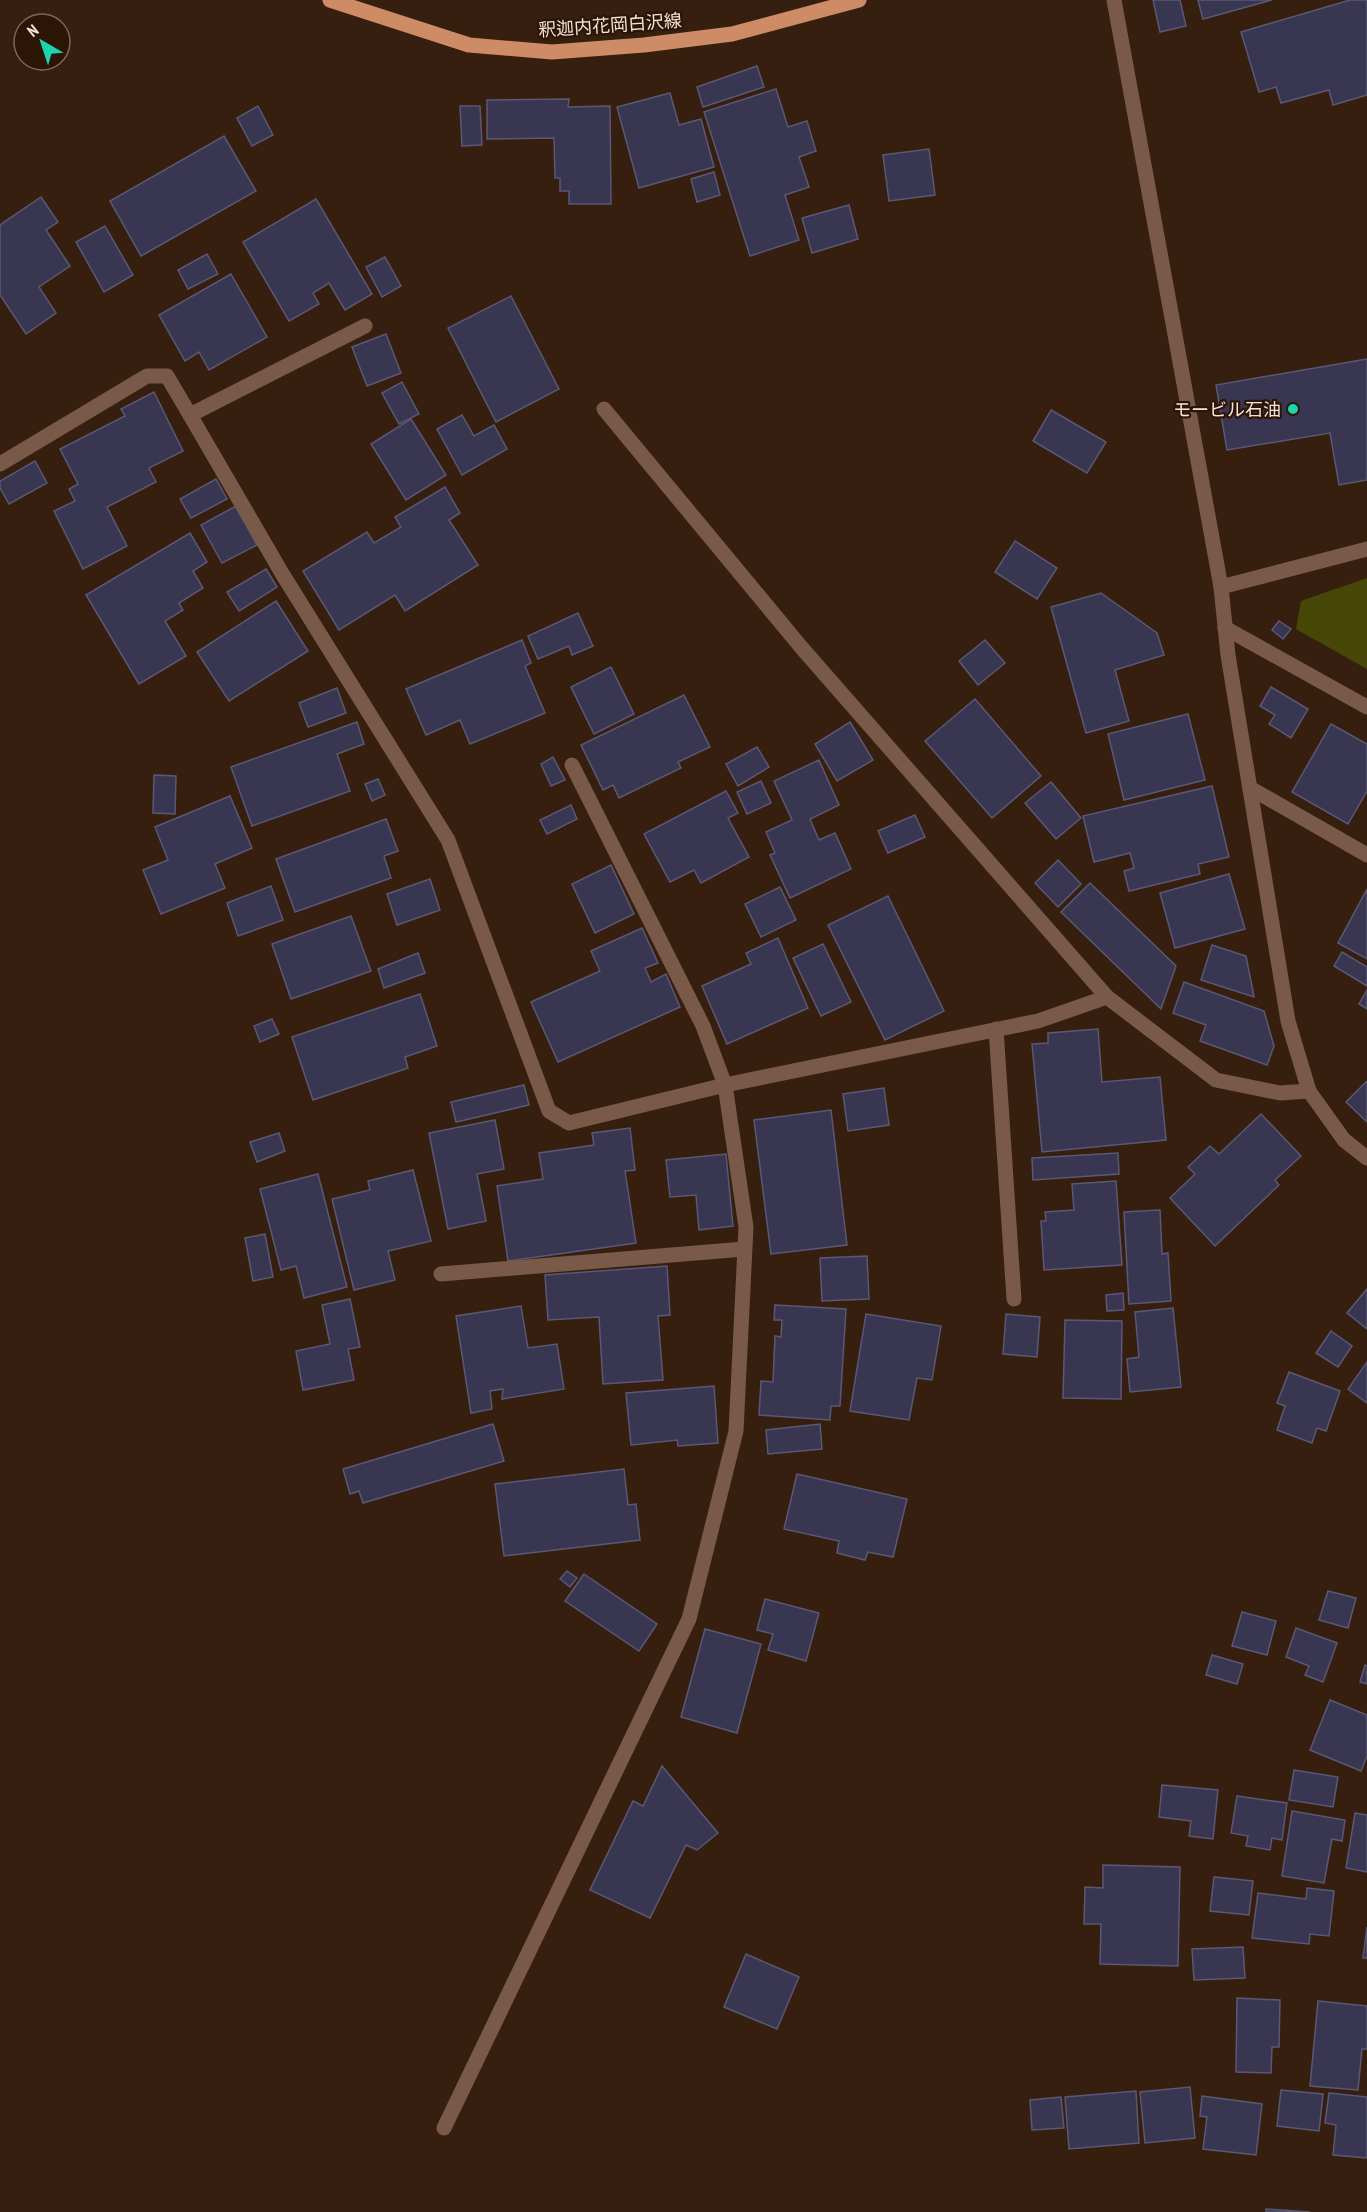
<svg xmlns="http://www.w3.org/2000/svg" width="1367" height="2212" viewBox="0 0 1367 2212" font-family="'PT Sans Narrow','Noto Sans JP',sans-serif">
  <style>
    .green { fill: #474808 }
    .building { fill: #393651; stroke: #5a5875; stroke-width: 1.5 }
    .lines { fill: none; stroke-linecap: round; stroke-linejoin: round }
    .minor { stroke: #795a48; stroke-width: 15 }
    .major { stroke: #cd8c66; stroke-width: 15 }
    .poi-dot { fill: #1bd5b1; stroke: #2d1506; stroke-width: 2 }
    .labels { text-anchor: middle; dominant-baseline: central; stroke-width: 4.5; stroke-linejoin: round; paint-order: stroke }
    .street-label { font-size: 18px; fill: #f4e3d9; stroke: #2d1506 }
    .poi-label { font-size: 18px; fill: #f4e3d9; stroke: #2d1506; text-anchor: end }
  </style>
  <rect width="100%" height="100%" fill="#371f0f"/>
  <!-- green -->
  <polygon class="green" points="1367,578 1367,669 1296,629 1301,601"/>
  <!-- building -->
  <g class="building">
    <polygon points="1153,0 1180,0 1186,26 1160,32"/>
    <polygon points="1198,0 1272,0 1203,19"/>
    <polygon points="1350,0 1367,0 1367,95 1333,105 1329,90 1281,103 1276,87 1259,92 1241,32"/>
    <polygon points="757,66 764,87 703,107 697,87"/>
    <polygon points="776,89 788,127 807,121 816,151 799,157 809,187 785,195 799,240 750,256 704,112"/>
    <polygon points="670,93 679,125 701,119 714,167 639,188 617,107"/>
    <polygon points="569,99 568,107 610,106 611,204 569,204 569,191 560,191 560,178 555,178 554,138 487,139 487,100"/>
    <polygon points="258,106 273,135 252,146 237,118"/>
    <polygon points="460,106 480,106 482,145 462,146"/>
    <polygon points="224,136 256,191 141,256 110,201"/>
    <polygon points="929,149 935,195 889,201 883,155"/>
    <polygon points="714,172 720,195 697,202 691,179"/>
    <polygon points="41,197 58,222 46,230 70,266 39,287 56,313 26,334 0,295 0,225"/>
    <polygon points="316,199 372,294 345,310 329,283 313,293 319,304 289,321 243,242"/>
    <polygon points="849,205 858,239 812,253 802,218"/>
    <polygon points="105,226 133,275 104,292 76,242"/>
    <polygon points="207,254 218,274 188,289 178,270"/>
    <polygon points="385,257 401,286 382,297 366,267"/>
    <polygon points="231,274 267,337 209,370 199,352 185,361 159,315"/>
    <polygon points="511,296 559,389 496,422 448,328"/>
    <polygon points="386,334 401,373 367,386 352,347"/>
    <polygon points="1367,359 1367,480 1339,485 1330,433 1227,450 1216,385"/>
    <polygon points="402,382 419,414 399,424 382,393"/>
    <polygon points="154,392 183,451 149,468 156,482 107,507 127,546 83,569 54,511 75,501 69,489 78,484 60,449 125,416 121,409"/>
    <polygon points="1051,410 1106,442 1087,473 1033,441"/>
    <polygon points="462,415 474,436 494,425 507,449 462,475 437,429"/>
    <polygon points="411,419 446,475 406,500 371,444"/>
    <polygon points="35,461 47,483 9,504 0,488 0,481"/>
    <polygon points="216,479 227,499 191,518 180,499"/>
    <polygon points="445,487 460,513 449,520 478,565 405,611 395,595 339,630 303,571 367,532 374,543 401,527 395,517"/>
    <polygon points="236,506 257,545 222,563 201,525"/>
    <polygon points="190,533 207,562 193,571 203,588 179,603 183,610 165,621 186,656 139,684 86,595"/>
    <polygon points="1015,541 1057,568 1037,599 995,572"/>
    <polygon points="266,569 277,587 239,611 227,592"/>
    <polygon points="1101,593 1157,633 1164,655 1115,670 1129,721 1086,733 1051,607"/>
    <polygon points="276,601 308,651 229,701 197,652"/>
    <polygon points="578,613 593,646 572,655 569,646 538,659 528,636"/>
    <polygon points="1279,621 1291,629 1283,639 1272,630"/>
    <polygon points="522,640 531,663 525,666 545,713 470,744 460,720 426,735 406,689"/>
    <polygon points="985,640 1005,663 978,685 959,661"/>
    <polygon points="611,667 634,714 594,734 571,687"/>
    <polygon points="1271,687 1308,709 1291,738 1269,724 1275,715 1260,706"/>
    <polygon points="337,688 346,713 308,727 299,703"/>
    <polygon points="684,695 710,747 678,762 681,768 619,798 613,785 603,790 581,745"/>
    <polygon points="975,699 1041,776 992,818 925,741"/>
    <polygon points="1188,714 1205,780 1124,800 1108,734"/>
    <polygon points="357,722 364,744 337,754 350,791 252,826 231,767"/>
    <polygon points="850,722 873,760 837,781 815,744"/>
    <polygon points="1331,724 1367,744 1367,791 1348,824 1292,792"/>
    <polygon points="757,747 769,767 738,786 726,764"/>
    <polygon points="553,757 565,780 551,786 541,764"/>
    <polygon points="819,760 839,805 810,819 819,840 835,833 851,869 790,898 770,855 775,853 766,832 792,820 774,781"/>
    <polygon points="154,775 176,776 175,814 153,813"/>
    <polygon points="378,779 385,795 372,801 365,784"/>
    <polygon points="761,781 771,803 747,814 737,792"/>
    <polygon points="1051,782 1081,818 1056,839 1025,803"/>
    <polygon points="1212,786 1229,857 1198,864 1200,874 1129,891 1124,871 1134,868 1130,853 1094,862 1083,816"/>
    <polygon points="726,791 738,813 728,818 749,857 701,883 694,870 670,882 644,834"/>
    <polygon points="230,796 252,848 215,864 225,888 161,914 143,870 168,860 155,827"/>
    <polygon points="571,805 577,819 547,834 540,820"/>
    <polygon points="915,815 925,837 888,853 878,831"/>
    <polygon points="386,819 398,851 384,856 391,878 295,912 276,859"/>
    <polygon points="1058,860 1081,884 1058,907 1035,883"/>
    <polygon points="611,865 634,914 595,933 572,884"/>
    <polygon points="1229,874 1245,929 1175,948 1160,893"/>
    <polygon points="430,879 440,910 397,925 387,894"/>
    <polygon points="1090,883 1176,966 1161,1009 1061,912"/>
    <polygon points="271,886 283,920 238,936 227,903"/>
    <polygon points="780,887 796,920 761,937 745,904"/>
    <polygon points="1367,889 1367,959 1338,943"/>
    <polygon points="888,896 944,1011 885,1040 828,925"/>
    <polygon points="351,916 371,971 291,999 272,944"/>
    <polygon points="642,928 658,963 645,968 651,982 666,974 680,1007 558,1062 531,1002 600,971 591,951"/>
    <polygon points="778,938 808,1008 727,1044 702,986 751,964 746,953"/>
    <polygon points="823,944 851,1002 821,1016 793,958"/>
    <polygon points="1212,945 1246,956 1254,997 1201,980"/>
    <polygon points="1342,952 1367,967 1367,986 1334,966"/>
    <polygon points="418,953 425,973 384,988 378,969"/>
    <polygon points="1184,982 1264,1011 1274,1046 1267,1065 1200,1041 1206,1025 1173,1013"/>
    <polygon points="1367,990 1367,1009 1359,1004"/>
    <polygon points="420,994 437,1046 405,1057 408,1068 313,1100 292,1037"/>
    <polygon points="272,1019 279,1034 260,1042 254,1026"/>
    <polygon points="1098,1029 1102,1082 1160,1077 1166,1140 1042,1152 1032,1044 1048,1043 1048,1033"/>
    <polygon points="1367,1081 1367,1122 1346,1102"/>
    <polygon points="524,1085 529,1105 456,1122 451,1102"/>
    <polygon points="884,1088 889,1125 848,1131 843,1094"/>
    <polygon points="831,1110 847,1245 771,1254 754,1120"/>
    <polygon points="1261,1114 1301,1156 1275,1180 1279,1185 1215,1246 1170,1198 1195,1174 1188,1167 1210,1146 1219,1154"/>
    <polygon points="495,1120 504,1169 477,1174 486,1221 448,1229 429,1133"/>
    <polygon points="630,1128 635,1170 625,1171 636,1243 508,1261 497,1186 543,1179 539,1153 594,1145 592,1133"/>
    <polygon points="279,1133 285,1151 257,1162 250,1142"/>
    <polygon points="1118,1153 1119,1174 1033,1180 1032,1158"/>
    <polygon points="726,1154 733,1226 699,1230 696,1195 670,1197 666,1160"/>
    <polygon points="413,1170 431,1241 388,1251 395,1280 354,1290 332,1199 370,1190 368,1181"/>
    <polygon points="318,1174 347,1287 304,1298 296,1266 281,1270 260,1189"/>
    <polygon points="1116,1181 1122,1265 1044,1270 1041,1221 1046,1221 1045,1212 1074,1210 1072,1184"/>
    <polygon points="1160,1210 1162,1254 1168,1253 1171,1301 1129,1304 1124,1212"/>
    <polygon points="265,1234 273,1277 253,1281 245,1238"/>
    <polygon points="867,1256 869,1299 822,1301 820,1258"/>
    <polygon points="667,1266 670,1315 658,1316 663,1380 603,1384 599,1317 548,1320 545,1275"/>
    <polygon points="1367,1289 1367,1329 1347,1313"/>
    <polygon points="1123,1293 1124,1310 1107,1311 1106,1295"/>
    <polygon points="350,1299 360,1347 348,1349 354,1380 303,1390 296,1351 330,1344 322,1305"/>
    <polygon points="775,1305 846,1309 840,1406 831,1406 830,1420 759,1415 761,1381 773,1382 775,1336 781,1337 782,1320 774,1320"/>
    <polygon points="521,1306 528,1348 557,1344 564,1389 502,1399 503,1389 490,1391 492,1409 471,1413 456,1316"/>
    <polygon points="1173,1308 1181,1387 1130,1392 1127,1359 1139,1357 1135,1312"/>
    <polygon points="866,1314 941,1326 932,1380 917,1378 909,1420 850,1411"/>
    <polygon points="1006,1314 1040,1317 1037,1357 1003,1354"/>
    <polygon points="1065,1320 1122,1321 1121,1399 1063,1398"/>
    <polygon points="1331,1331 1352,1346 1338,1367 1316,1353"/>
    <polygon points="1367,1362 1367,1403 1348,1389"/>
    <polygon points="1289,1372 1340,1391 1326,1431 1317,1428 1312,1443 1277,1430 1285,1406 1277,1403"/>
    <polygon points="714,1386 718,1443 678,1446 677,1440 631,1445 626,1393"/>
    <polygon points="493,1424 504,1461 363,1503 359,1491 350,1494 343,1469"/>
    <polygon points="820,1424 822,1449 768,1454 766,1430"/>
    <polygon points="624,1469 628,1505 636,1504 640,1540 504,1556 495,1484"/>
    <polygon points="797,1474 907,1499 893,1557 868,1552 865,1560 837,1553 839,1541 784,1529"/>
    <polygon points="567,1571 577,1578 570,1587 560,1579"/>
    <polygon points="584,1574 657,1624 639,1651 565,1601"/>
    <polygon points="1328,1591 1356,1598 1348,1628 1319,1620"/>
    <polygon points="765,1599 819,1613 806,1661 768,1650 773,1634 757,1630"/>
    <polygon points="1242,1612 1276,1621 1267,1655 1232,1646"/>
    <polygon points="1296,1628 1337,1643 1323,1682 1305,1675 1309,1666 1286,1657"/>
    <polygon points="705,1629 761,1644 737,1733 681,1717"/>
    <polygon points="1212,1655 1243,1664 1237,1684 1206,1675"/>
    <polygon points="1365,1665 1367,1666 1367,1684 1360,1682"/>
    <polygon points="1330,1700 1367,1715 1367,1756 1361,1771 1310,1750"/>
    <polygon points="662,1766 718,1833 697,1850 686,1845 650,1918 590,1890 633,1801 643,1806"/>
    <polygon points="1294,1770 1338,1777 1333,1807 1289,1800"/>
    <polygon points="1162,1785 1218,1790 1213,1839 1189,1836 1191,1821 1159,1817"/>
    <polygon points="1237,1796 1287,1803 1282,1840 1272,1838 1270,1850 1246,1846 1248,1836 1231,1833"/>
    <polygon points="1292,1811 1345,1820 1342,1841 1332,1839 1324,1883 1282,1876"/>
    <polygon points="1355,1813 1367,1815 1367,1872 1346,1868"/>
    <polygon points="1103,1865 1180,1867 1178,1966 1100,1964 1101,1924 1084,1924 1085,1887 1103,1888"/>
    <polygon points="1214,1877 1253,1881 1249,1915 1210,1911"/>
    <polygon points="1307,1888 1334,1891 1329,1936 1310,1934 1309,1944 1252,1938 1258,1893 1306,1899"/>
    <polygon points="1367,1927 1367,1958 1363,1958"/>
    <polygon points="1243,1947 1245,1978 1194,1980 1192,1949"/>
    <polygon points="746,1954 799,1977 777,2029 724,2007"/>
    <polygon points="1237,1998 1280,2000 1279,2047 1272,2047 1271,2073 1236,2072"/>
    <polygon points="1318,2001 1367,2006 1367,2049 1362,2049 1358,2090 1310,2086"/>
    <polygon points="1190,2087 1195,2138 1145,2143 1140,2092"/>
    <polygon points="1281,2090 1323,2094 1319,2131 1277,2126"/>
    <polygon points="1136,2091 1139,2143 1069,2149 1065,2097"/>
    <polygon points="1329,2093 1367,2097 1367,2158 1333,2155 1336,2125 1325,2123"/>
    <polygon points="1202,2096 1262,2104 1256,2155 1203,2149 1207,2117 1200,2116"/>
    <polygon points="1061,2097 1064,2128 1032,2130 1030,2100"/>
    <polygon points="1266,2209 1310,2212 1266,2212"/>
  </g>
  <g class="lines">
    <!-- minor -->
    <g class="minor">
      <polyline points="1114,0 1221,587 1228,655 1288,1021 1309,1091 1344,1140 1367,1158"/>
      <polyline points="365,326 190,415 283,575 448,840 549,1111 569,1123 725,1085 1038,1021 1107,997 1216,1080 1280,1093 1309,1091"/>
      <polyline points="604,409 801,647 1107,997"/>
      <polyline points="0,464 147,376 167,376 190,415"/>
      <polyline points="1221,587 1367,549"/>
      <polyline points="1225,628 1367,707"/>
      <polyline points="1250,788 1367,855"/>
      <polyline points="996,1029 1014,1299"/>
      <polyline points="441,1274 744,1249"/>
      <polyline points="444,2128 689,1619 736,1431 746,1227 725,1085 703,1026 572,765"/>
    </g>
    <!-- major -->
    <polyline class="major" points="330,0 469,45 552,52 644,45 732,34 859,0"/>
  </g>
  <!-- markers -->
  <circle class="poi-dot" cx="1293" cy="409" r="6"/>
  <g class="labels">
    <!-- street labels -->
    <g class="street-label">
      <text transform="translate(610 25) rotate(-4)">釈迦内花岡白沢線</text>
    </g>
    <!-- poi labels -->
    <g class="poi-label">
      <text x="1281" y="409">モービル石油</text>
    </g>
  </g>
  <!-- north arrow -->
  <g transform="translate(42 42) rotate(321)"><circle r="28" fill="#2d1506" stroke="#7d675a" stroke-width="1.5"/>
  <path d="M0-4.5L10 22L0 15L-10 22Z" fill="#1bd5b1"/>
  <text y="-9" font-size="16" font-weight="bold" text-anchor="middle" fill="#f4e3d9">N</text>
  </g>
</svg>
